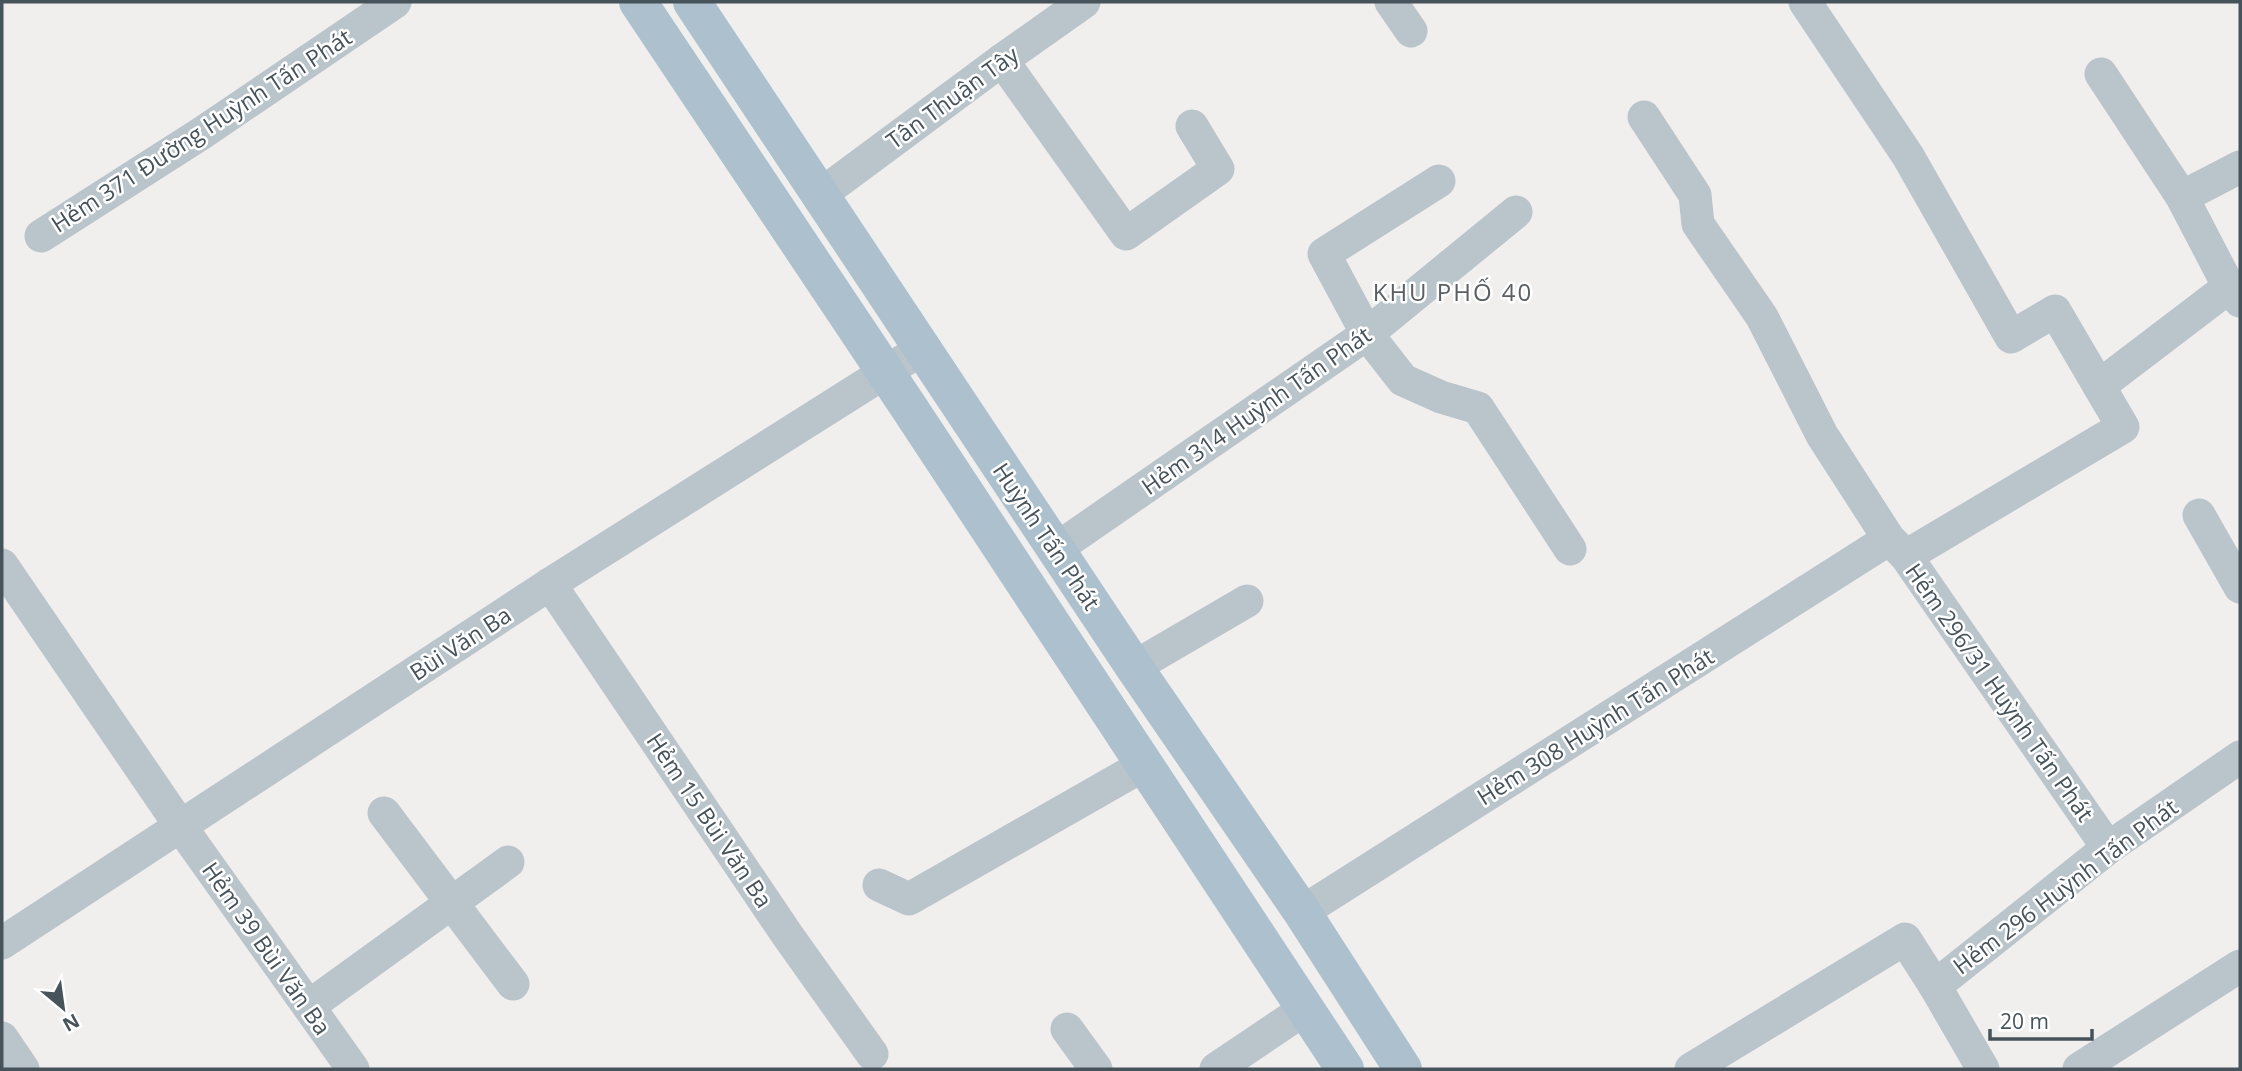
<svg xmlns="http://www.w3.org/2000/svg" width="2242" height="1071" viewBox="0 0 2242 1071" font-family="'Open Sans',sans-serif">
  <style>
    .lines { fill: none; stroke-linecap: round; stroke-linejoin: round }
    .minor { stroke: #b9c4cb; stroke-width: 33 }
    .major { stroke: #adc0cd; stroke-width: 38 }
    .labels { text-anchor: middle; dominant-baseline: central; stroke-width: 5; stroke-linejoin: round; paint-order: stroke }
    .street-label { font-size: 23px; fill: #46535b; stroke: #fff }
    .neighbourhood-label { font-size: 24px; letter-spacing: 2px; fill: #5a5f63; stroke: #fff }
  </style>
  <rect width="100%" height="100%" fill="#f1eeee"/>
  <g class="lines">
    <!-- minor -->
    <g class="minor">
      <polyline points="1391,2 1411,31"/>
      <polyline points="1805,2 1908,156 2011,337 2055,311 2123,427 1906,556"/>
      <polyline points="1002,60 1126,234 1218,169 1192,126"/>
      <polyline points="2101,74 2182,197 2229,287 2240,301"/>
      <polyline points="1644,117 1695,195 1698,224 1762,317 1822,435 1889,539 1906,556 2108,848"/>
      <polyline points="1439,181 1324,254 1367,334 1403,380 1441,397 1478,408 1570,549"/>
      <polyline points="820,195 1002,60 1084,2"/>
      <polyline points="2182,197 2240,167"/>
      <polyline points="41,236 202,133 395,2"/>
      <polyline points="2099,386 2229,287"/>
      <polyline points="2199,515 2240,587"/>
      <polyline points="1056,549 1367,334 1516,212"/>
      <polyline points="2,565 181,827 353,1069"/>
      <polyline points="550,584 788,936 872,1054"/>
      <polyline points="1134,667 1247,601"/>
      <polyline points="384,813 513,984"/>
      <polyline points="879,885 909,899 1144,765"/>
      <polyline points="1302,912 1889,539"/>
      <polyline points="2,943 550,584 922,349"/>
      <polyline points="1935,986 1983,1069"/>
      <polyline points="309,1006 508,862"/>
      <polyline points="1067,1029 1096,1069"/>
      <polyline points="2,1038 23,1069"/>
      <polyline points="1216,1069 1305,1009"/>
      <polyline points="1691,1069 1905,939 1935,986 2108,848 2240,757"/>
      <polyline points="2079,1069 2240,966"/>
    </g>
    <!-- major -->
    <g class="major">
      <polyline points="638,2 908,406 1345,1069"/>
      <polyline points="692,2 1134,667 1302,912 1403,1069"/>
    </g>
  </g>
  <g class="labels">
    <!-- street labels -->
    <g class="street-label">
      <text transform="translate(952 97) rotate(-36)">Tân Thuận Tây</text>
      <text transform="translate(201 130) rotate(-33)">Hẻm 371 Đường Huỳnh Tấn Phát</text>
      <text transform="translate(1256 410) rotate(-35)">Hẻm 314 Huỳnh Tấn Phát</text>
      <text transform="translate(1047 536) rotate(56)">Huỳnh Tấn Phát</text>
      <text transform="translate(460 643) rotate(-33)">Bùi Văn Ba</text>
      <text transform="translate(2000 692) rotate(55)">Hẻm 296/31 Huỳnh Tấn Phát</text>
      <text transform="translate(1595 726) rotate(-32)">Hẻm 308 Huỳnh Tấn Phát</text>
      <text transform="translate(710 820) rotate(56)">Hẻm 15 Bùi Văn Ba</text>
      <text transform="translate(2065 886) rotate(-37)">Hẻm 296 Huỳnh Tấn Phát</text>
      <text transform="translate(267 948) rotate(55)">Hẻm 39 Bùi Văn Ba</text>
    </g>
    <!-- neighbourhood labels -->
    <g class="neighbourhood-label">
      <text x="1453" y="291">KHU PHỐ 40</text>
    </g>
  </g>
  <!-- border -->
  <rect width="2242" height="1071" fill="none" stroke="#46535b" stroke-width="7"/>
  <!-- north arrow -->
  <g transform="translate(63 1008) rotate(151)" stroke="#ffffff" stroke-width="5" paint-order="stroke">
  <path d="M0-5L12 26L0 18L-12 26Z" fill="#46535b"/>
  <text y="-10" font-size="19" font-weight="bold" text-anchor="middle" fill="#46535b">N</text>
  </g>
  <!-- scale -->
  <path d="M1990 1029v10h102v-10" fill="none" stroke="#46535b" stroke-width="3.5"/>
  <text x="2000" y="1029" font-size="21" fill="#46535b" stroke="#ffffff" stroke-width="5" paint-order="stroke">20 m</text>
</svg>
